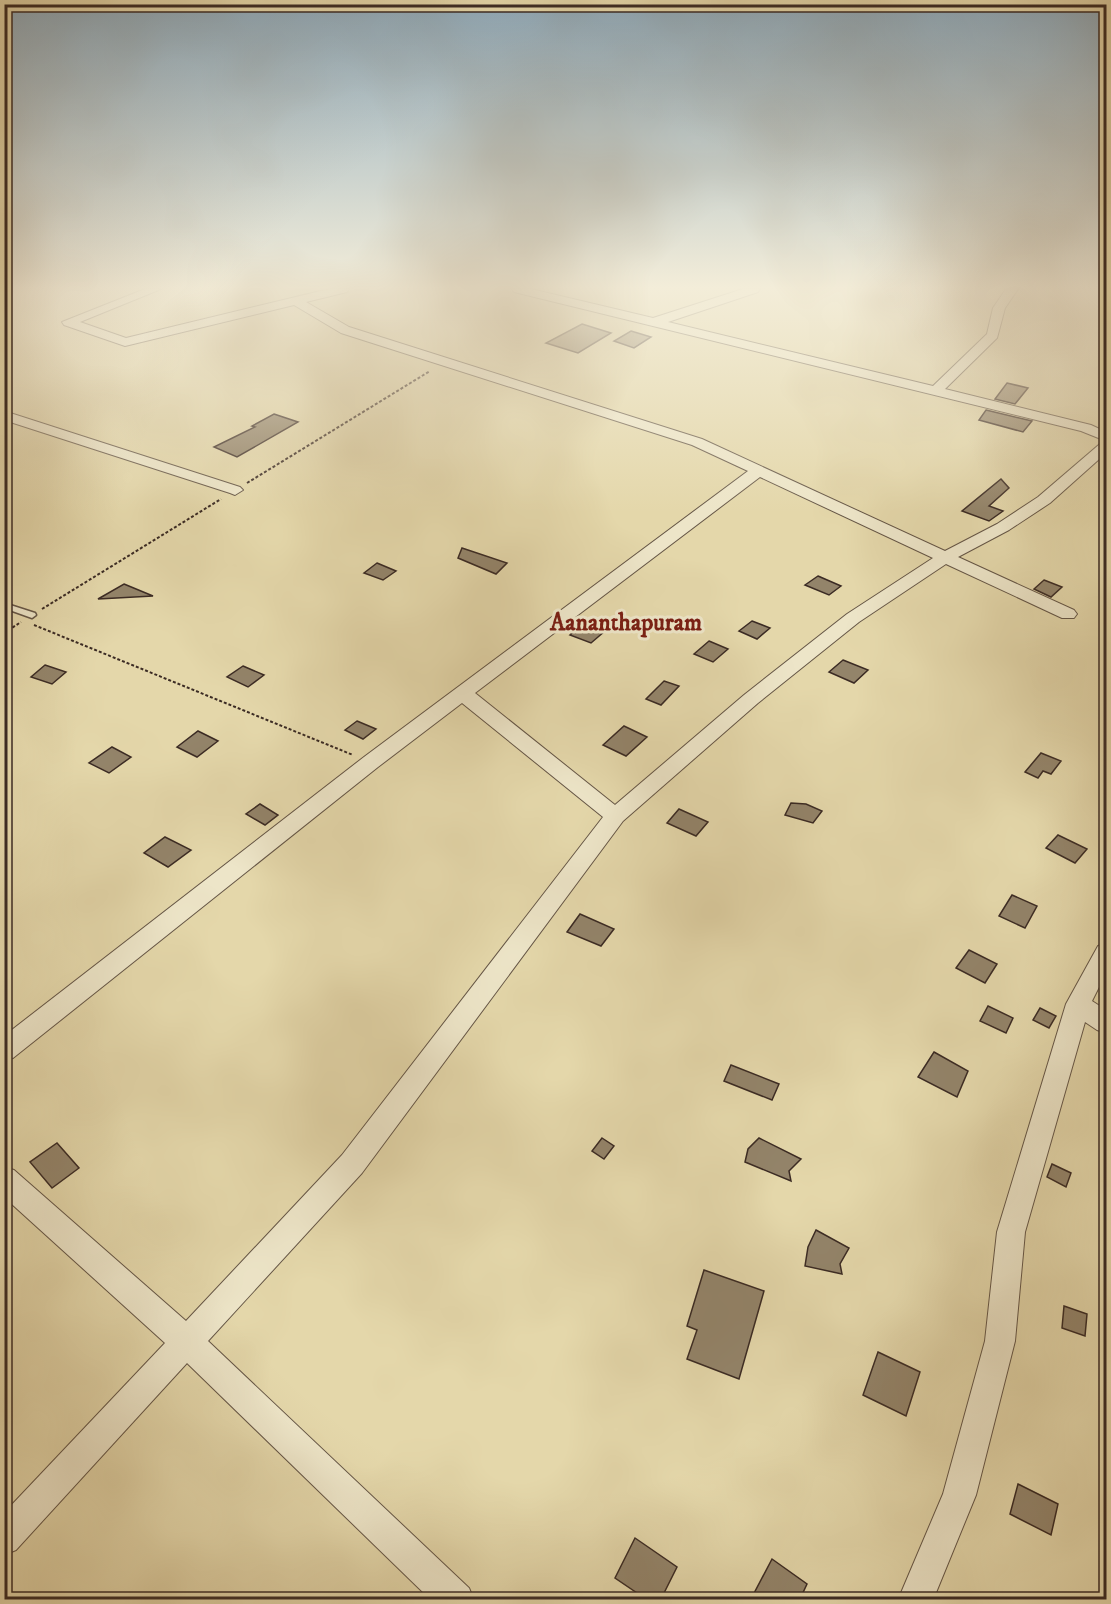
<svg xmlns="http://www.w3.org/2000/svg" width="1111" height="1604" viewBox="0 0 1111 1604" font-family="'IM FELL DW Pica',serif">
  <style>
    .building { fill: #93846a; stroke: #3b2b24; stroke-width: 1.5 }
    .lines { fill: none; stroke-linecap: round; stroke-linejoin: round }
    .service-casing { stroke: #655646; stroke-width: 3 }
    .minor-casing { stroke: #655646; stroke-width: 2 }
    .path { stroke: #3b2b24; stroke-width: 2; stroke-dasharray: 3 2; stroke-linecap: butt }
    .service { fill: #ede5c8; fill-rule: evenodd }
    .minor { fill: #ede5c8; fill-rule: evenodd }
    .labels { text-anchor: middle; dominant-baseline: central; stroke-width: 6; stroke-linejoin: round; paint-order: stroke }
    .quarter-label { font-size: 24px; font-weight: bold; fill: #7a1f14; stroke: #ede5c8 }
  </style>
  <rect width="100%" height="100%" fill="#e4d7aa"/>
  <filter id="stains"><feTurbulence type="fractalNoise" baseFrequency=".00333" numOctaves="4"/><feColorMatrix values="0 0 0 0 .2 0 0 0 0 .09 0 0 0 0 .02 0 0 0 .5 -.17"/></filter>
  <radialGradient id="worn" r=".72"><stop offset=".6" stop-color="#630" stop-opacity="0"/><stop offset="1" stop-color="#630" stop-opacity=".3"/></radialGradient>
  <!-- building -->
  <g class="building">
    <polygon points="582,324 611,333 578,353 546,343"/>
    <polygon points="631,331 651,337 634,348 614,341"/>
    <polygon points="1007,383 1028,388 1015,404 995,399"/>
    <polygon points="986,410 1032,421 1023,432 979,420"/>
    <polygon points="274,414 298,422 237,457 214,447 255,427 252,426"/>
    <polygon points="1001,479 1009,488 989,506 1003,511 989,521 962,511"/>
    <polygon points="462,548 507,563 496,574 458,558"/>
    <polygon points="377,563 396,571 383,580 364,573"/>
    <polygon points="818,576 841,586 829,595 805,585"/>
    <polygon points="1044,580 1062,587 1051,597 1034,589"/>
    <polygon points="124,584 153,596 98,599"/>
    <polygon points="752,621 770,628 757,639 739,631"/>
    <polygon points="585,622 605,631 591,643 570,635"/>
    <polygon points="709,641 728,649 713,662 694,654"/>
    <polygon points="843,660 868,670 854,683 829,672"/>
    <polygon points="45,665 66,672 52,684 31,677"/>
    <polygon points="243,666 264,675 248,687 227,677"/>
    <polygon points="664,681 679,686 661,705 646,699"/>
    <polygon points="357,721 376,729 363,739 345,730"/>
    <polygon points="624,726 647,737 626,756 603,745"/>
    <polygon points="198,731 218,741 197,757 177,747"/>
    <polygon points="112,747 131,757 109,773 89,763"/>
    <polygon points="1041,753 1061,761 1051,774 1043,771 1038,778 1025,772"/>
    <polygon points="791,803 806,804 822,811 813,823 785,815"/>
    <polygon points="260,804 278,815 265,825 246,814"/>
    <polygon points="679,809 708,822 696,836 667,823"/>
    <polygon points="1058,835 1087,849 1075,863 1046,848"/>
    <polygon points="165,837 191,850 168,867 144,853"/>
    <polygon points="1012,895 1037,906 1025,928 999,916"/>
    <polygon points="580,914 614,929 601,946 567,932"/>
    <polygon points="969,950 997,964 985,983 956,968"/>
    <polygon points="988,1006 1013,1018 1006,1033 980,1021"/>
    <polygon points="1040,1008 1056,1016 1049,1028 1033,1020"/>
    <polygon points="934,1052 968,1071 957,1097 918,1077"/>
    <polygon points="731,1065 779,1084 772,1100 724,1081"/>
    <polygon points="602,1138 614,1146 604,1159 592,1151"/>
    <polygon points="759,1138 801,1159 789,1171 791,1181 745,1162 748,1149"/>
    <polygon points="57,1143 79,1168 52,1188 30,1162"/>
    <polygon points="1052,1164 1071,1173 1066,1187 1047,1177"/>
    <polygon points="816,1230 849,1248 840,1264 842,1274 805,1266 808,1247"/>
    <polygon points="704,1270 764,1291 739,1379 687,1359 697,1330 687,1326"/>
    <polygon points="1064,1306 1087,1314 1085,1336 1062,1328"/>
    <polygon points="878,1352 920,1372 906,1416 863,1395"/>
    <polygon points="1018,1484 1058,1504 1051,1535 1010,1514"/>
    <polygon points="635,1538 677,1567 661,1599 646,1599 615,1578"/>
    <polygon points="772,1559 807,1584 800,1599 751,1599"/>
  </g>
  <g class="lines">
    <defs>
      <polygon id="service" points="4,603 35,613 36,615 32,618 4,608"/>
      <g id="minor">
        <path d="M 145,289 L 161,289 L 80,322 L 126,338 L 329,289 L 349,289 L 347,292 L 306,302 L 349,327 L 702,439 L 945,551 L 997,524 L 1038,497 L 1101,443 L 1106,442 L 1106,453 L 1050,503 L 1009,530 L 958,557 L 1074,610 L 1077,614 L 1074,618 L 1062,618 L 946,564 L 859,622 L 758,703 L 623,821 L 362,1173 L 208,1341 L 469,1588 L 474,1600 L 431,1600 L 187,1363 L 16,1550 L 4,1555 L 4,1513 L 165,1343 L 4,1197 L 4,1167 L 14,1170 L 186,1321 L 342,1155 L 603,817 L 462,703 L 378,767 L 13,1058 L 4,1061 L 4,1036 L 364,757 L 748,471 L 692,445 L 341,333 L 294,305 L 125,346 L 64,325 L 62,322 ZM 760,477 L 933,558 L 847,614 L 744,695 L 615,805 L 475,693 Z"/>
        <polygon points="512,289 531,289 653,318 743,289 760,289 758,292 668,322 933,386 987,334 993,308 1006,289 1018,289 1005,308 997,338 945,389 1091,425 1106,432 1106,441 1081,431 514,292"/>
        <polygon points="4,411 240,487 243,490 235,495 230,493 4,420"/>
        <polygon points="1106,943 1106,973 1092,1001 1106,1010 1106,1033 1097,1030 1085,1022 1025,1232 1015,1341 976,1495 933,1600 898,1600 943,1494 985,1341 997,1232 1066,1004 1098,946"/>
      </g>
    </defs>
    <!-- service casing -->
    <use href="#service" class="service-casing"/>
    <!-- minor casing -->
    <use href="#minor" class="minor-casing"/>
    <!-- path -->
    <g class="path">
      <polyline points="247,483 430,371"/>
      <polyline points="42,609 221,499"/>
      <polyline points="34,625 353,755"/>
      <polyline points="4,633 21,622"/>
    </g>
    <!-- service -->
    <use href="#service" class="service"/>
    <!-- minor -->
    <use href="#minor" class="minor"/>
  </g>
  <!-- sky -->
  <linearGradient id="sky" x2="0" y2="1"><stop stop-color="#8fabbd"/><stop offset="0.56" stop-color="#f3edd9"/><stop offset="1" stop-color="#f3edd9" stop-opacity="0"/></linearGradient>
  <rect width="1111" height="513" fill="url(#sky)"/>
  <g class="labels">
    <!-- quarter labels -->
    <g class="quarter-label">
      <text x="626" y="623">Aananthapuram</text>
    </g>
  </g>
  <!-- margin -->
  <rect width="1111" height="1604" fill="none" stroke="#e4d7aa" stroke-width="24"/>
  <rect x="6" y="6" width="1099" height="1592" fill="none" stroke="#3b2b24" stroke-width="3"/>
  <rect x="12" y="12" width="1087" height="1580" fill="none" stroke="#3b2b24" stroke-width="1.5"/>
  <rect width="100%" height="100%" filter="url(#stains)"/>
  <rect width="100%" height="100%" fill="url(#worn)"/>
</svg>
